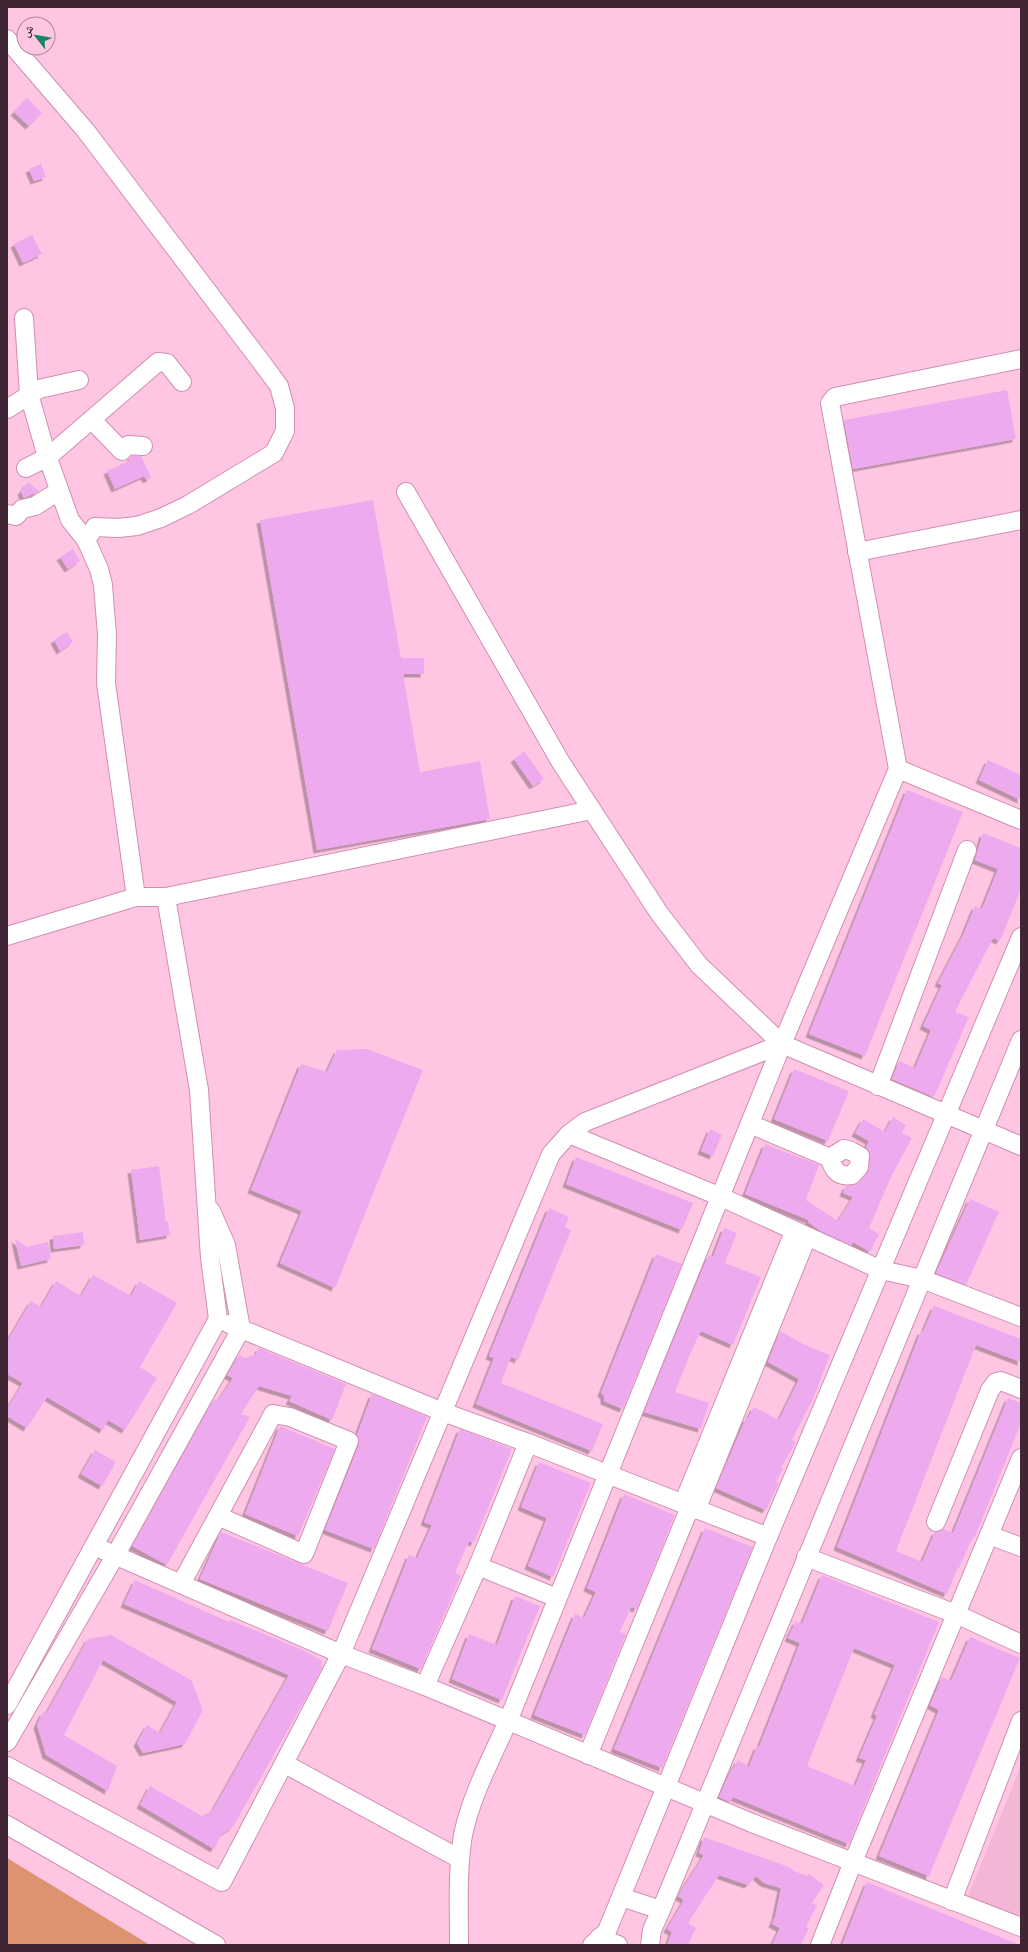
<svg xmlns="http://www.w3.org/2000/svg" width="1028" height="1952" font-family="'Noto Serif','Noto Naskh Arabic',serif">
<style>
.built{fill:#f4b6d6}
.green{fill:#dd936f}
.building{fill:#eeaaef;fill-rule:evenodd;filter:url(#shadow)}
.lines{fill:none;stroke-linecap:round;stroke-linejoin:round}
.minor-casing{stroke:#d18eb2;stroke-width:20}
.minor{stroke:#fff;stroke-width:18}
</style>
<defs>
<filter id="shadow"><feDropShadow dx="-3.5" dy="3.5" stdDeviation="0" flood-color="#0004"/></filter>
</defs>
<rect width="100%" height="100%" fill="#ffc6e4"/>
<polygon class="built" points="1021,1766 1021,1914 1019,1915 968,1896"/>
<polygon class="green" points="7,1858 150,1945 7,1945"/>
<g class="building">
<polygon points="27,98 42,113 29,126 14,112"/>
<polygon points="41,164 46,177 34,181 29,169"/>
<polygon points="32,235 42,254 23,263 14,244"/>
<polygon points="1007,390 1016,439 853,469 844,420"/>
<polygon points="132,456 141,456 151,477 147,480 144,476 115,489 107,471 131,460 129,459"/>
<polygon points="28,482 39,491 24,498 21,492"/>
<polygon points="373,500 401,658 424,658 424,674 403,674 420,772 480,761 490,819 317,850 260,520"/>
<polygon points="73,549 80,561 68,569 60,557"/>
<polygon points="67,632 73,642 60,651 54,640"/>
<polygon points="524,751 544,779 533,786 514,759"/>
<polygon points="988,760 1021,775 1021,800 979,780"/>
<polygon points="907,790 963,812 865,1056 809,1034"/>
<polygon points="983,833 1021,848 1021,889 1000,941 993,938 955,1012 969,1017 934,1097 892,1079 899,1061 915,1068 931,1030 923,1026 942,985 938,983 964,933 975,906 982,909 998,869 975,860"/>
<polygon points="367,1049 423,1070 335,1288 280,1263 302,1211 251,1190 301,1064 327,1072 337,1050"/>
<polygon points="794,1069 849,1091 828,1141 774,1119"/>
<polygon points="893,1117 906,1125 902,1133 912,1138 892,1175 869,1228 879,1234 870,1252 853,1242 851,1245 821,1231 808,1222 809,1220 745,1194 765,1144 819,1165 806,1200 838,1221 853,1197 843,1193 846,1186 853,1185 859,1182 869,1168 870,1157 869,1152 866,1147 869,1141 855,1133 863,1119 885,1132"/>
<polygon points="710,1129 722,1135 713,1156 701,1151"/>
<polygon points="576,1157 693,1203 682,1230 566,1184"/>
<polygon points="159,1166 166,1222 168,1221 170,1235 140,1240 131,1170"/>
<polygon points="970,1199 999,1212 966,1285 936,1273"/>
<polygon points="549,1208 569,1217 565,1227 571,1230 518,1360 511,1357 501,1383 603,1424 592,1451 476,1404 494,1358 489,1356"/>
<polygon points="724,1228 737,1233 725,1263 761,1277 733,1345 701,1331 692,1350 675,1392 709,1403 701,1429 644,1412 703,1268 709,1255 713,1257"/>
<polygon points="83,1232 84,1245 54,1249 53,1236"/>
<polygon points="15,1239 27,1247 48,1242 51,1259 21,1266"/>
<polygon points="656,1254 682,1264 623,1409 604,1401 604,1396 601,1393"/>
<polygon points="93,1275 131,1296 139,1281 177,1303 140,1367 157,1378 125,1430 108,1420 103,1430 47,1397 27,1428 7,1416 7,1409 23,1383 7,1374 7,1342 31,1301 41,1307 56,1281 81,1296"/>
<polygon points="934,1306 1021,1339 1021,1362 976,1345 896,1551 922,1562 935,1532 943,1529 953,1533 1008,1398 1021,1403 1021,1423 975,1537 973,1537 959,1568 958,1567 947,1594 837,1547 921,1331 923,1332"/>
<polygon points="780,1331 803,1344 830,1355 813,1399 792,1440 796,1442 781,1468 783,1469 776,1482 779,1483 766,1510 716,1488 746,1418 748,1418 754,1407 779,1420 799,1379 768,1362"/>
<polygon points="259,1348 346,1384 332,1420 289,1401 292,1396 259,1386 241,1414 250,1417 167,1565 132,1546 214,1399 218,1401 233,1378 227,1375 239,1355 245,1358 256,1354"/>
<polygon points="372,1394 427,1417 374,1549 325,1530 359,1445 357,1435"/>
<polygon points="280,1426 335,1449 298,1536 245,1514"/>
<polygon points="460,1429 512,1449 474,1543 469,1541 455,1573 461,1575 421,1669 372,1649 409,1555 417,1558 432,1525 424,1522"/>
<polygon points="95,1450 116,1462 102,1486 81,1474"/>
<polygon points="539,1462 591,1483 553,1577 528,1566 547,1518 521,1507"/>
<polygon points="624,1494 675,1515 637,1609 631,1607 620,1632 626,1634 585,1735 534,1715 575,1614 584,1618 596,1592 587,1588"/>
<polygon points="705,1528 753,1547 662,1768 614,1749"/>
<polygon points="221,1532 348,1583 328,1631 200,1579"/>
<path d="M 822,1575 L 939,1622 L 849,1844 L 733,1797 L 730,1802 L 719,1797 L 727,1779 L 738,1760 L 749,1767 L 757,1746 L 759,1747 L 800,1643 L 788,1638 L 796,1621 L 802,1624 ZM 854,1648 L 895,1665 L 874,1714 L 877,1716 L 859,1758 L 866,1760 L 855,1786 L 807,1766 Z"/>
<polygon points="135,1580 229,1622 230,1620 303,1650 321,1660 322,1668 307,1696 233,1827 222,1834 214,1849 140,1805 150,1786 202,1816 213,1810 289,1675 124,1604"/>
<polygon points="515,1596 540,1606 502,1700 452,1679 469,1634 497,1645"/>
<polygon points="111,1635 191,1680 203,1710 185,1744 143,1753 137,1743 147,1725 160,1733 177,1702 103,1660 64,1735 117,1766 108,1791 46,1755 37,1725 43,1712 46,1714 88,1639"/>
<polygon points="970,1637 1020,1658 929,1876 879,1856 939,1710 930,1705 942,1677 951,1681"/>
<polygon points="704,1837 789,1867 794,1871 808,1876 809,1874 824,1885 812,1903 817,1905 806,1927 809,1928 801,1945 772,1945 780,1928 772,1924 775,1917 781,1888 764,1883 756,1876 748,1885 719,1875 688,1923 696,1928 688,1945 667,1945 672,1932 667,1929 684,1900 678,1896 704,1855 699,1853"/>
<polygon points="867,1882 1020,1945 842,1945"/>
</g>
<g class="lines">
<defs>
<g id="minor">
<polyline points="7,39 86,131 262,363 279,386 285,408 285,431 274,453 188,505 161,518 137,526 118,528 95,527 86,540 99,569 103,585 107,635 106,683 136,897"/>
<polyline points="24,318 29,394 45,450 70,520 86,540"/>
<polyline points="7,409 39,389 79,380"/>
<polyline points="92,420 122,451 128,445 143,446"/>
<polyline points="26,468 48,457 158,362 167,363 182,382"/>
<polyline points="406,492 560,761 659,913 699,965 782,1044 1021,1146"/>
<polyline points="7,514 16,516 22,509 35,506 59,491"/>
<polyline points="857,552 1021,520"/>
<polyline points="898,769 1021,820"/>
<polyline points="7,936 136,897 166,897"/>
<polyline points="878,1086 967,850"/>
<polyline points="750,1124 830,1158"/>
<polyline points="569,1134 721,1197 881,1270 922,1279 1021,1317"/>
<path d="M 844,1149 L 851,1151 L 860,1156 L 859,1167 L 852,1175 C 839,1177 833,1171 830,1158 Z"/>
<polyline points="229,1324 443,1412 528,1443 768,1537"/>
<polyline points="683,1504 794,1232"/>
<polyline points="696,1510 807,1237"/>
<polyline points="936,1522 990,1390 996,1382 1001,1381 1021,1389"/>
<polyline points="989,1535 1021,1547"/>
<polyline points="94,1546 341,1654 425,1686 752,1823 1021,1927"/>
<polyline points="806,1557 956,1614 1021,1644"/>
<polyline points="478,1566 557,1598"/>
<polyline points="181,1584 273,1414 290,1417 349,1441 304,1554 218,1516"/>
<polyline points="425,1686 478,1566 528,1443"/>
<polyline points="7,1705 218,1319 210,1258 199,1090 166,897 592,810"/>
<polyline points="7,1742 115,1556 241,1329 226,1245 211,1211"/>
<polyline points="588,1755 690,1507"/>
<polyline points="285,1764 460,1859"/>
<polyline points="7,1766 222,1882 341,1654 551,1154 569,1134 585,1122 782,1044"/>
<polyline points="7,1825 216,1945"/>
<polyline points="621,1897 661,1910"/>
<polyline points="952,1901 1021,1721"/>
<polyline points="599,1938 618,1945"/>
<path d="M 459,1945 C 459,1908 457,1871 463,1835 C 471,1796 492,1757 508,1721 L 782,1044 L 898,769 L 830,403 L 835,397 L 1021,359"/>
<polyline points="592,1945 607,1931 768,1537 1021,937"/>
<polyline points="650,1945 652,1930 661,1910 1021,1040"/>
<polyline points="820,1945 853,1862 1021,1458"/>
</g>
</defs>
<use href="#minor" class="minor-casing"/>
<use href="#minor" class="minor"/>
</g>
<rect width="1028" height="1952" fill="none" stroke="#402534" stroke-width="16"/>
<g transform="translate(36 36) rotate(301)"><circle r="19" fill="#ffc6e4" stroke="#b3869e"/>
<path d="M0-3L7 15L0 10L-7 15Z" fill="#178563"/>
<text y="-6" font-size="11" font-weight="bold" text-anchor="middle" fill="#402534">ش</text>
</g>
</svg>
